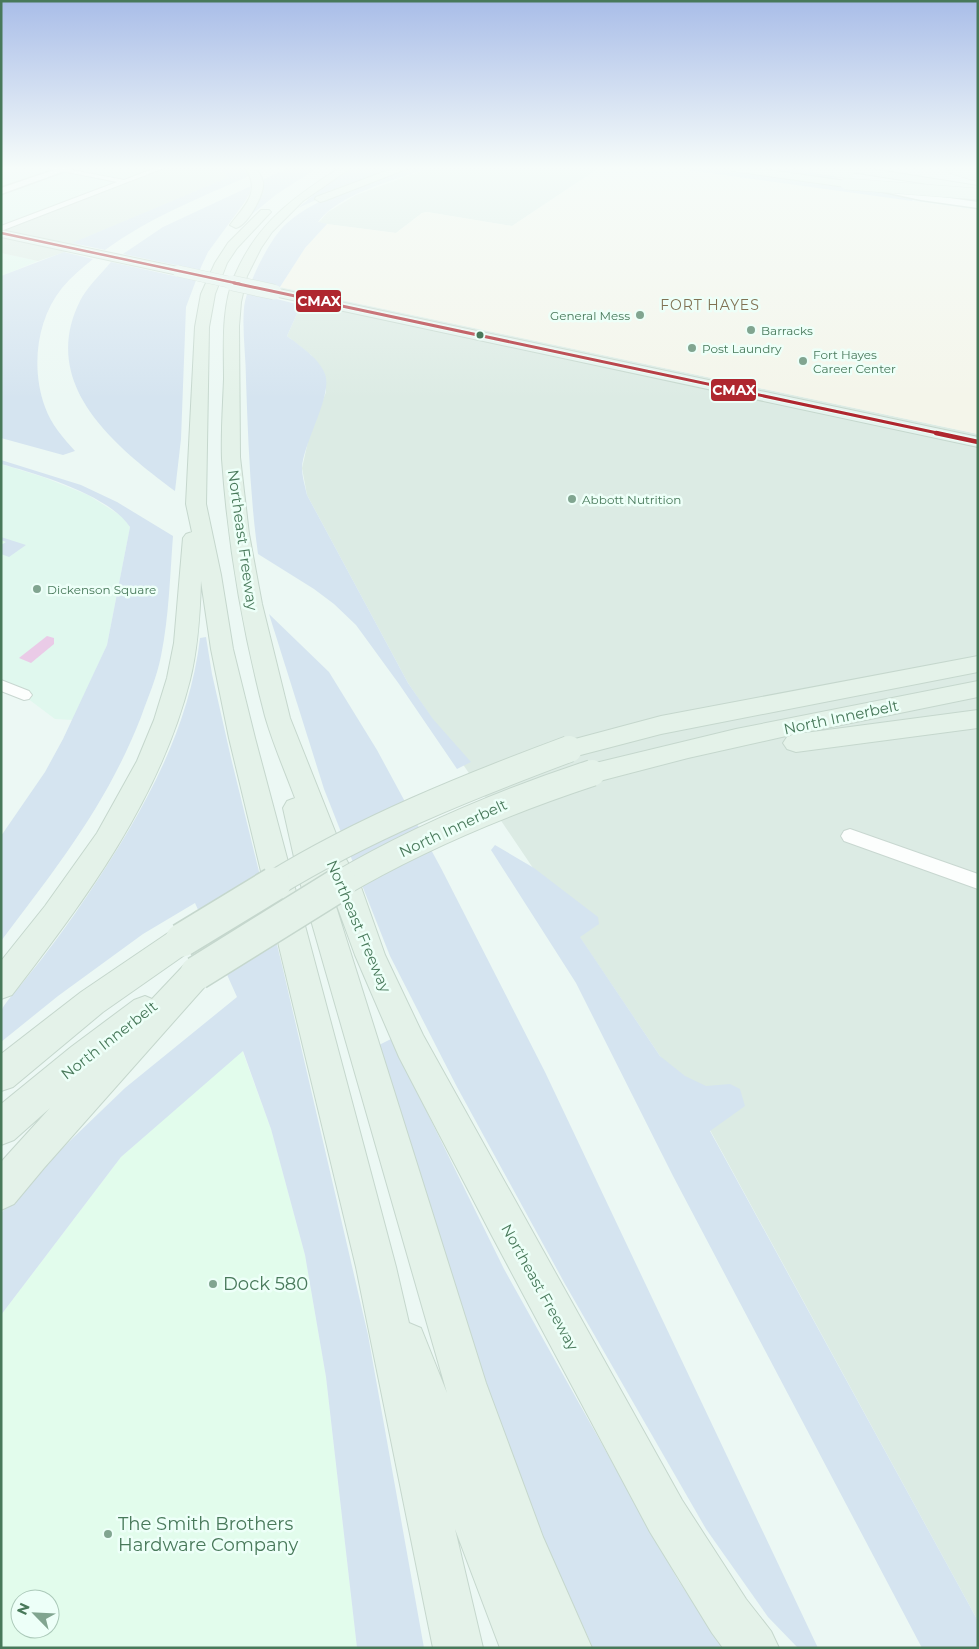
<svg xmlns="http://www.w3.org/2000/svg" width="979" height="1649" font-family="Montserrat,sans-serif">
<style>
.residential{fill:#e0f8ee}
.commercial{fill:#e2fcec;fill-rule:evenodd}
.industrial{fill:#dcebe4}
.education{fill:#f4f5ea}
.green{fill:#d5e4f0}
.water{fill:#eacbe7}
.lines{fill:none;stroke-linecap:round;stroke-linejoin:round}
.minor-casing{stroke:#c8d7d0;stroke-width:2}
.tertiary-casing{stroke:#c8d7d0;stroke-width:3}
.primary-casing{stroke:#c5d7cd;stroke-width:2}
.motorway-casing{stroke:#c5d7cd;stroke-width:2}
.minor{fill:#fcfefd;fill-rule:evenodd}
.tertiary{fill:#fcfefd;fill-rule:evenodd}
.primary{fill:#e5f3ee;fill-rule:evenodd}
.motorway{fill:#e4f2e9;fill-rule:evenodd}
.primary-bridge-far1-casing{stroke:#c5d7cd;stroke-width:12;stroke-linecap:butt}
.primary-bridge-casing{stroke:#c5d7cd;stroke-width:16;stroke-linecap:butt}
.motorway-bridge-far2-casing{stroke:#c5d7cd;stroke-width:12;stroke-linecap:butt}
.motorway-bridge-far1-casing{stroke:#c5d7cd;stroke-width:28;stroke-linecap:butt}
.motorway-bridge-casing{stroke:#c5d7cd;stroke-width:36;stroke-linecap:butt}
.primary-bridge-far1{stroke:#e5f3ee;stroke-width:11}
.primary-bridge{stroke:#e5f3ee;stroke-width:15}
.motorway-bridge-far2{stroke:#e4f2e9;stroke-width:11}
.motorway-bridge-far1{stroke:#e4f2e9;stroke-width:26}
.motorway-bridge{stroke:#e4f2e9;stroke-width:33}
.bus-1-far2-casing{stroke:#edfff8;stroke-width:4.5}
.bus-1-far1-casing{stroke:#edfff8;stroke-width:5}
.bus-1-casing{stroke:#edfff8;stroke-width:7}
.bus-1-far2{stroke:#af272f;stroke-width:2.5}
.bus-1-far1{stroke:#af272f;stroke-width:3}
.bus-1{stroke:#af272f;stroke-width:4.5}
.poi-dot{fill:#81a590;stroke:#edfff8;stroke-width:2}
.bus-dot{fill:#48795a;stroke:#edfff8;stroke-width:2}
.labels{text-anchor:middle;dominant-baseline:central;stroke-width:5;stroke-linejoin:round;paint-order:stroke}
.far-poi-label{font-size:12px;fill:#48795a;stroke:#edfff8;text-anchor:start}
.far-neighbourhood-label{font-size:14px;letter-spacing:1px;fill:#817253;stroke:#edfff8}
.street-label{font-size:15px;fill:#48795a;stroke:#edfff8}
.near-poi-label{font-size:18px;fill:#48795a;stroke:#edfff8;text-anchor:start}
.line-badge{stroke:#edfff8;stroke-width:2}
.badge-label{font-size:14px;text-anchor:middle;font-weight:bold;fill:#fff}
</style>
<rect width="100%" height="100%" fill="#ecf8f4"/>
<g class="residential">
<polygon points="1,168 162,168 1,229"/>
<polygon points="1,253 38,261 1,276"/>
<polygon points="1,464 43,477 88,495 123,517 130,527 107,645 73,720 55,719 23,695 1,686"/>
</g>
<path class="commercial" d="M 242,1050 L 271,1129 L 305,1255 L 326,1377 L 357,1648 L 1,1648 L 1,1315 L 121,1157 ZM 20,1599 L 50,1599 L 50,1629 L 20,1629 Z"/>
<g class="industrial">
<polygon points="162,168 215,168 225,173 228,178 73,243 83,246 38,261 1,253 1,229"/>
<polygon points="429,168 599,168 512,226 427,212 422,213 396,233 318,223 328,212 356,195"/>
<polygon points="280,287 978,434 978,1621 710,1130 408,683 307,495 302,468 309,437 326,392 325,375 311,355 287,336 301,305"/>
</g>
<polygon class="education" points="599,168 673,168 978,210 978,434 280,287 305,248 327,224 396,233 422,213 427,212 512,226"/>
<g class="green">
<path d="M 215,168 L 243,168 L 249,176 C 199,198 149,218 105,250 L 72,243 L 227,178 L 225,173 Z"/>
<polygon points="289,168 317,168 277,194 251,215 248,215 263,193 264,179"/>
<polygon points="354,168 400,168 336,191 298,208 322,188"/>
<path d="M 410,168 L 429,168 C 395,180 340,193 318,222 L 327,224 L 305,248 L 280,287 L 276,286 L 264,296 L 301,305 L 287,336 C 300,346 319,358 325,374 C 333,395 303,443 302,468 C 302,476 305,486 307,495 L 408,683 L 433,719 L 471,762 L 457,769 L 399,684 L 356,625 L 334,604 L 314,589 L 258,554 C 250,496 248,438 246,380 C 246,357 242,331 244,308 C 246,286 270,238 286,224 C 320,194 368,183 410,168 Z"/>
<polygon points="673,168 723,168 802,180 854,185 913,199 912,201"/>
<polygon points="742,168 820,170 846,182"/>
<path d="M 251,186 L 250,193 L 244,203 L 208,252 L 201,267 L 186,307 L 181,439 L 175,491 C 116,447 38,385 80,301 C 87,287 101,274 111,262 L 188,279 L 194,269 L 123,254 L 163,227 Z"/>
<path d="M 64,252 L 93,259 C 82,268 71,277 62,288 C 36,320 31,369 45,407 C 51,424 63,438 75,451 L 63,455 L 1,438 L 1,276 Z"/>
<path d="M 1,460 L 81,485 L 117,502 L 173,536 C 170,575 169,617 161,656 C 157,677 148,697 141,717 C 107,804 57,867 1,941 L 1,836 L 45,772 L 63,739 L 107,645 L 130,527 C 109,495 38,474 1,464 Z"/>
<polygon points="1,537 26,545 9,557 1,554 1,545 6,542 1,540"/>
<polygon points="269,614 329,672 377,750 442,870 545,1072 818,1648 798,1648 768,1617 706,1529 565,1284 457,1087 390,956 324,789"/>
<path d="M 206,637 L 212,674 L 231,758 L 282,965 L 368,1335 L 424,1648 L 357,1648 L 326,1377 L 305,1255 L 271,1129 L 243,1051 L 121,1157 L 1,1315 L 1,1213 L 51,1159 L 125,1088 L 237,997 L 195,903 L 143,934 L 58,996 L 1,1042 C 1,1033 0,1020 1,1012 C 3,1004 19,988 24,981 C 47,953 69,923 89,893 C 141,815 189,732 200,638 Z"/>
<polygon points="495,845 534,868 598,917 599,924 580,937 660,1056 685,1076 706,1086 730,1084 740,1089 745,1106 710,1131 978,1621 978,1648 922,1648 673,1176 576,983 491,850"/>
<polygon points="391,1039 504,1269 678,1580 724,1648 593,1648 547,1546 477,1364 379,1045"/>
</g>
<polygon class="water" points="47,636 54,638 54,644 31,663 19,658"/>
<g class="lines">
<defs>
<g id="minor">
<polygon points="47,168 61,168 124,180 155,168 164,168 1,231 1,226 117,182"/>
<polygon points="1,680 29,691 32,695 29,699 24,700 1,691"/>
<polygon points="850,829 978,874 978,889 844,841 841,836 844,831"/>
</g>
<g id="tertiary">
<polygon points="60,168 73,168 1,194 1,188"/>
<polygon points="878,185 921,194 978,202 978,208 921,200 875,190 875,186"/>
</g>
<g id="primary">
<polygon points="1,230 178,267 184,271 178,275 1,237"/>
<polygon points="274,288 978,437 978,447 269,295 267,292"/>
</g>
<g id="motorway">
<path d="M 245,168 L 255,168 C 259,172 262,177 263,182 C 265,194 247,226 236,228 L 230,225 C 244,206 262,192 245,168 Z"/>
<path d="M 339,168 L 351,168 L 303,201 L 272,232 L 261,248 L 247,276 L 241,302 L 239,326 L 240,457 L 249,534 L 262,604 L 290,718 L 346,859 L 361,887 L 385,955 L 423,1035 L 682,1500 L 746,1599 L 771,1631 L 779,1648 L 723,1648 L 712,1633 L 650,1532 L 491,1234 L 399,1057 L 355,955 L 328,881 L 486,1383 L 543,1537 L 592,1648 L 500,1648 L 455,1529 L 483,1648 L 433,1648 L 356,1267 L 229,738 L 211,649 L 201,581 C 200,614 198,648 190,680 C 160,799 86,899 12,995 L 1,999 L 1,961 L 45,906 L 97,833 L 137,761 L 154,720 L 167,678 L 174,643 L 183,538 L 186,534 L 192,532 L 186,504 L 195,327 L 201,294 L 215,263 L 228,243 L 261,210 L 269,210 L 271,212 L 269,214 L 237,248 L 227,263 L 215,294 L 209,327 L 206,504 L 221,575 L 233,649 L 255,738 L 396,1267 L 409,1323 L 421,1328 L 447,1393 L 298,875 L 283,808 L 287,801 L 295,798 C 285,771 273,744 265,716 C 243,632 228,546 222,459 C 221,433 223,406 224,379 C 224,345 221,307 235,275 C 258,222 293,198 339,168 Z"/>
<polygon points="394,168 409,168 324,201 320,202 315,199 316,197"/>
<polygon points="727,168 755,168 846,181 851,184 846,187 732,171"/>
<polygon points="840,168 866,168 978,186 978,192 845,171"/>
<polygon points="978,656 978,672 661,734 569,758 560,755 556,749 560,743 661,716"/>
<polygon points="978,681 978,697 797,734 978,710 978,728 796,752 787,749 783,743 787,737 795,734 688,758 592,783 583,780 579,773 583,766 736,729"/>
<polygon points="182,927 193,931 197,940 193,949 103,1012 13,1087 1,1091 1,1054 81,992 171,931"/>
<polygon points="197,959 208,963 213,973 208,983 44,1168 14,1204 1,1210 1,1162 50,1108 14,1140 1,1145 1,1104 71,1047 134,1000 145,996 152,999 186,963"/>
</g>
</defs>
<use href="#minor" class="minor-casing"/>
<use href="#tertiary" class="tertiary-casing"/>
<use href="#primary" class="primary-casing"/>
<use href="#motorway" class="motorway-casing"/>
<use href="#minor" class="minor"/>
<use href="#tertiary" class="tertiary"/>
<use href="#primary" class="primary"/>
<use href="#motorway" class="motorway"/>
<defs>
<polyline id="primary-bridge-far1" points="178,271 238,284"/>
<polyline id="primary-bridge" points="232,283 274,292"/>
<g id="motorway-bridge-far2">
<polyline points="816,168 848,173"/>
<polyline points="951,168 978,176"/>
<polyline points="846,184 978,194"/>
</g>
<g id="motorway-bridge-far1">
<path d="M 272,885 C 365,828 467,787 569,749"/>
<path d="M 338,885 C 418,838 504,802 592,773"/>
</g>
<g id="motorway-bridge">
<polyline points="182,940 274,884"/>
<polyline points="197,973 340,884"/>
</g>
</defs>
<use href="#primary-bridge-far1" class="primary-bridge-far1-casing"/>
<use href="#primary-bridge" class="primary-bridge-casing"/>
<use href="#motorway-bridge-far2" class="motorway-bridge-far2-casing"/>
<use href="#motorway-bridge-far1" class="motorway-bridge-far1-casing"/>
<use href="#motorway-bridge" class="motorway-bridge-casing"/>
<use href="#primary-bridge-far1" class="primary-bridge-far1"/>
<use href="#primary-bridge" class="primary-bridge"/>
<use href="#motorway-bridge-far2" class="motorway-bridge-far2"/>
<use href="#motorway-bridge-far1" class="motorway-bridge-far1"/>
<use href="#motorway-bridge" class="motorway-bridge"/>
<defs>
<polyline id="bus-1-far2" points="1,233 240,284"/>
<polyline id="bus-1-far1" points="234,283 942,434"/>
<polyline id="bus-1" points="936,433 978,442"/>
</defs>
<use href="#bus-1-far2" class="bus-1-far2-casing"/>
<use href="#bus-1-far1" class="bus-1-far1-casing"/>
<use href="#bus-1" class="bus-1-casing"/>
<use href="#bus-1-far2" class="bus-1-far2"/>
<use href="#bus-1-far1" class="bus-1-far1"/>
<use href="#bus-1" class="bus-1"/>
</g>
<linearGradient id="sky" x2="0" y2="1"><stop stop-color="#a9bde8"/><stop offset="0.42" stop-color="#f6fcfa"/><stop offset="1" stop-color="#f6fcfa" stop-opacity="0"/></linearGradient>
<rect width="979" height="399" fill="url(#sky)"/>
<g class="poi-dot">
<circle cx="640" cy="315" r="5"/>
<circle cx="751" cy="330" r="5"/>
<circle cx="692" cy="348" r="5"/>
<circle cx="803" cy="361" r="5"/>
<circle cx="572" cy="499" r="5"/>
<circle cx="37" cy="589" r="5"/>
<circle cx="213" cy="1284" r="5"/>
<circle cx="108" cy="1534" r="5"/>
</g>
<circle class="bus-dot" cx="480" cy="335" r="4.5"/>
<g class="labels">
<g class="far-poi-label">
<text x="630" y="315" text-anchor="end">General Mess</text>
<text x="761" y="330">Barracks</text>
<text x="702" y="348">Post Laundry</text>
<text x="813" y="354">Fort Hayes<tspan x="813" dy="14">Career Center</tspan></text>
<text x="582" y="499">Abbott Nutrition</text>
<text x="47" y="589">Dickenson Square</text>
</g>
<g class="far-neighbourhood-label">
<text x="710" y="305">FORT HAYES</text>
</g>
<g class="street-label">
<text transform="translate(243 540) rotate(82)">Northeast Freeway</text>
<text transform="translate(841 717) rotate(-12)">North Innerbelt</text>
<text transform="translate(453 828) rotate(-25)">North Innerbelt</text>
<text transform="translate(359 926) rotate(67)">Northeast Freeway</text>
<text transform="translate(109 1040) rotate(-38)">North Innerbelt</text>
<text transform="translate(540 1287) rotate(61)">Northeast Freeway</text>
</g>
<g class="near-poi-label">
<text x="223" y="1284">Dock 580</text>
<text x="118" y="1524">The Smith Brothers<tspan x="118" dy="21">Hardware Company</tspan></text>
</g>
</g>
<g class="line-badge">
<rect x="295" y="289" width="47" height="24" rx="5" fill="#af272f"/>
<rect x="710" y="378" width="47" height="24" rx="5" fill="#af272f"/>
</g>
<g class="badge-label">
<text x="319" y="306">CMAX</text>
<text x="734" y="395">CMAX</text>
</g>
<rect width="979" height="1649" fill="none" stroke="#48795a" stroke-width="5"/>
<g transform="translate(35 1614) rotate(294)"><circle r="24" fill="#edfff8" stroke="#abc9b9"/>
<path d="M0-4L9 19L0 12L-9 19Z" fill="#81a590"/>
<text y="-8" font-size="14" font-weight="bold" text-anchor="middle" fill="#48795a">N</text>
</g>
</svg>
